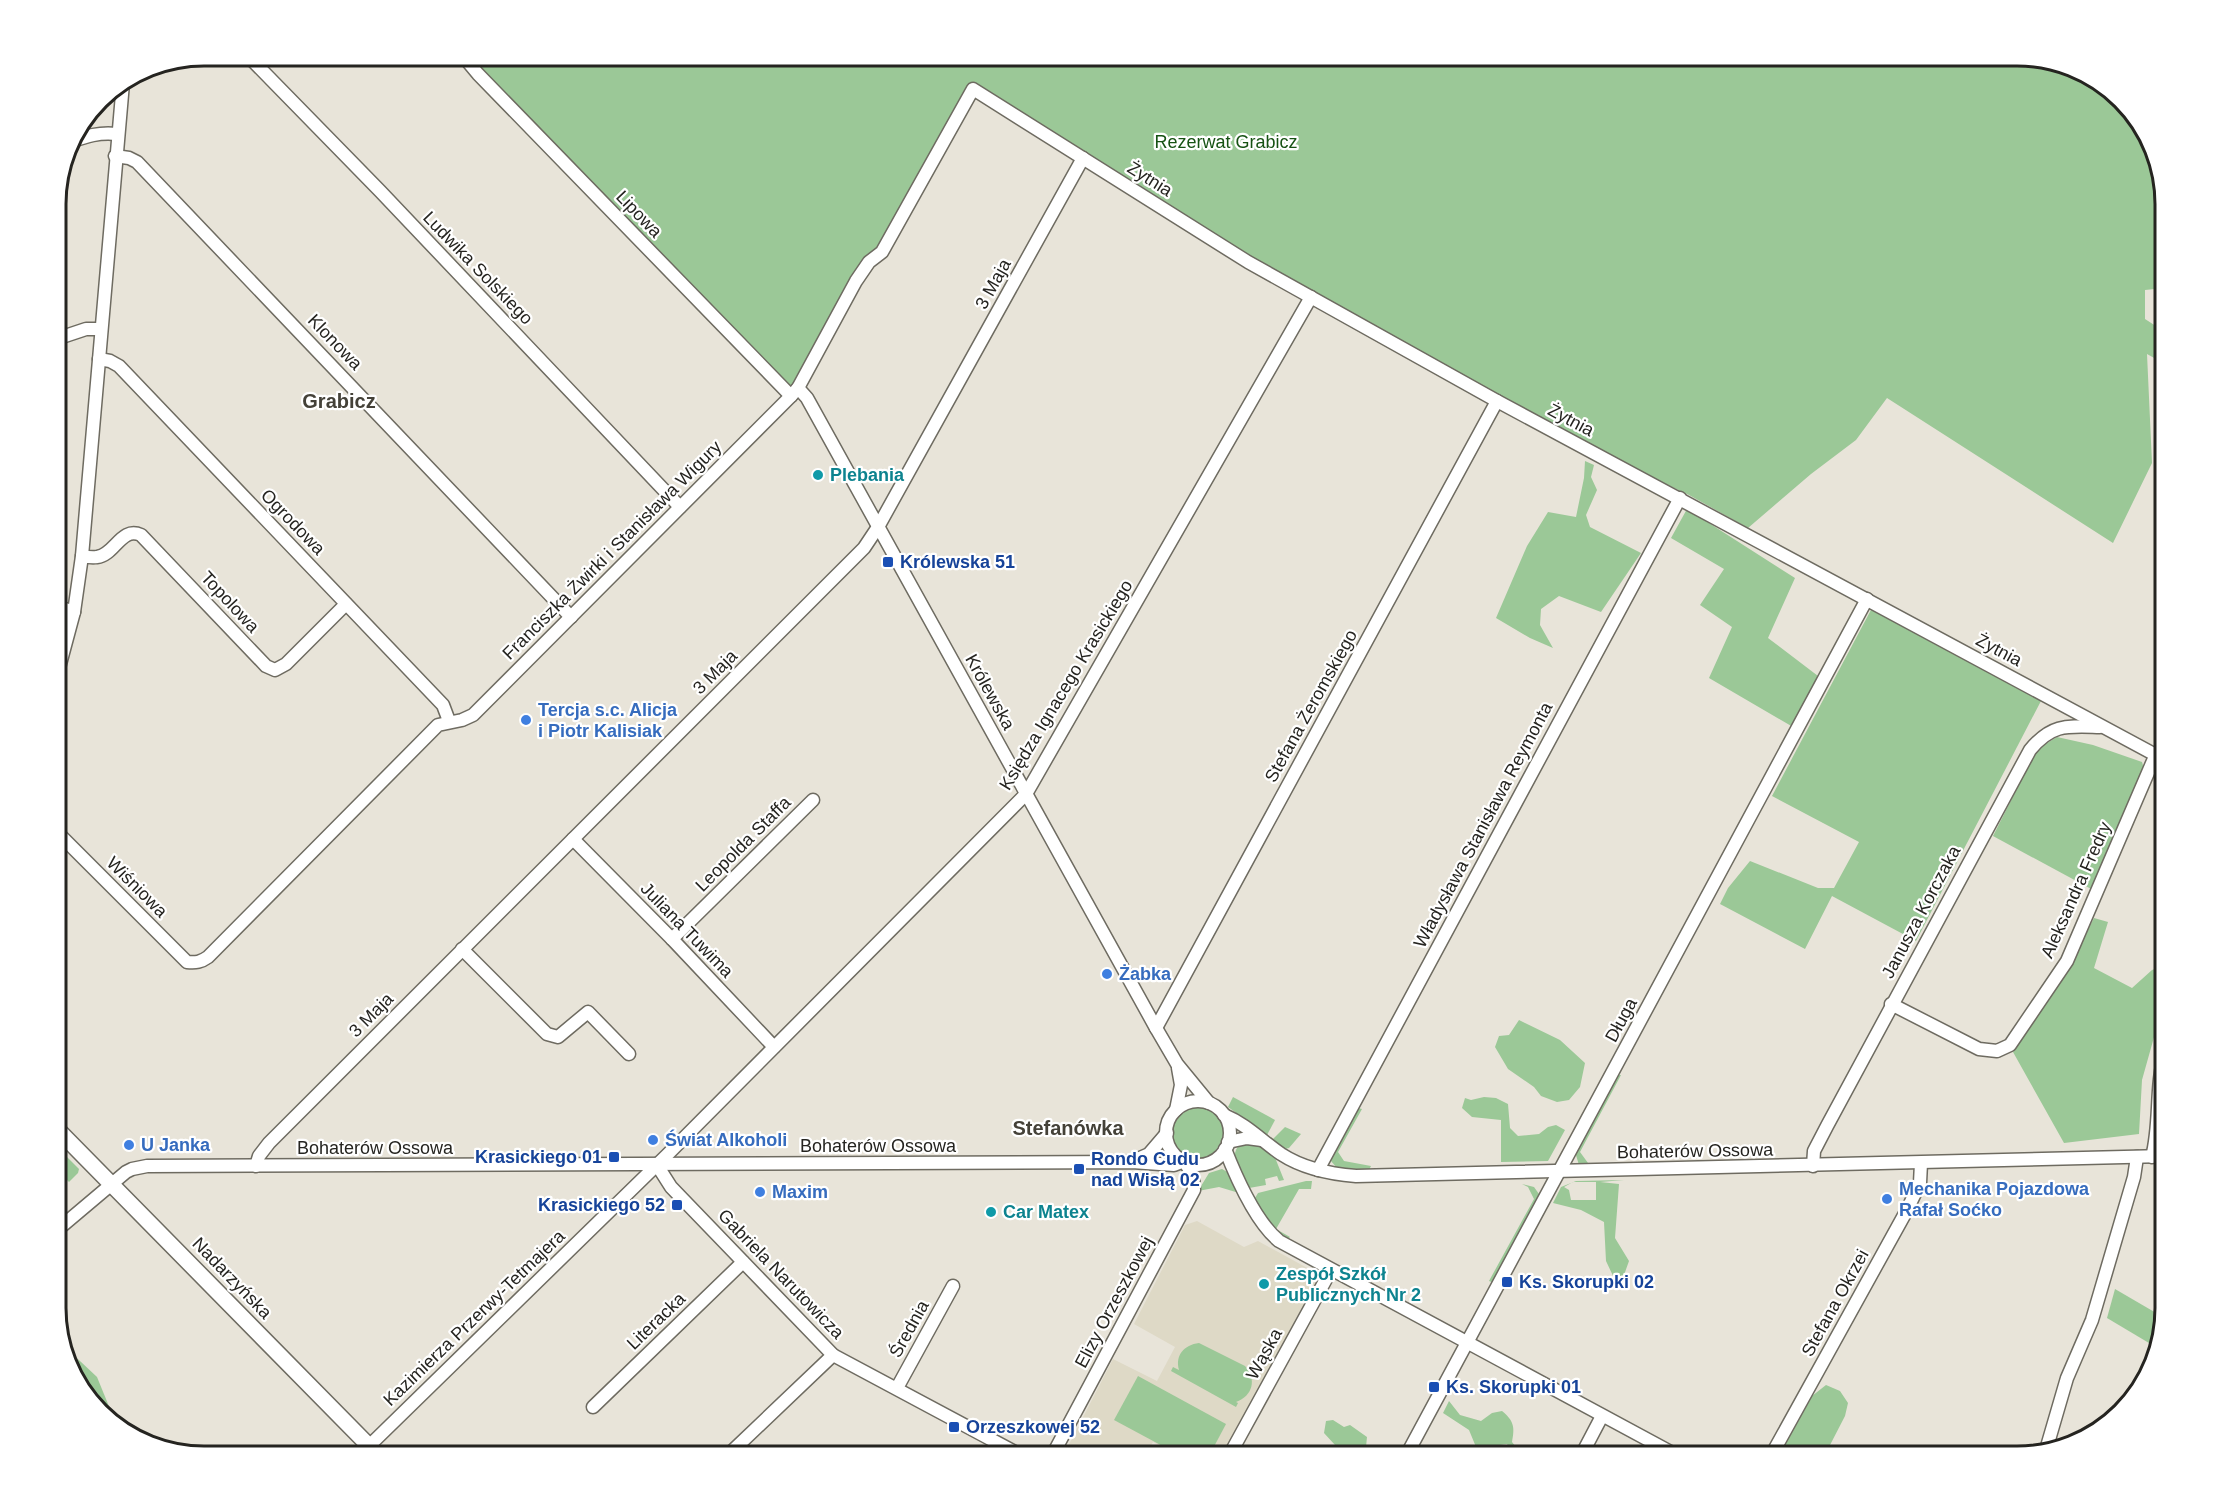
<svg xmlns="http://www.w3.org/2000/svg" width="2221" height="1512" font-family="Helvetica,sans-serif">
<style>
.built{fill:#ded9c6}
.green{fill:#9bc897;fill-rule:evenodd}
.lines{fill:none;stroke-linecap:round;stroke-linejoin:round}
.minor-casing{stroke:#6e6b61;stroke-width:15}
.major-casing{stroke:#6e6b61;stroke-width:18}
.minor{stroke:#fff;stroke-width:12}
.major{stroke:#fff;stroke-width:15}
.culture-dot{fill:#0f9aa8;stroke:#fff;stroke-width:2}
.transit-dot{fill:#1a4fb4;stroke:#fff;stroke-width:2}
.shop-dot{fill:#3f7fe0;stroke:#fff;stroke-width:2}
.labels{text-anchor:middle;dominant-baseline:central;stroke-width:4.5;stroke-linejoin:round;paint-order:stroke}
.park-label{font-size:18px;fill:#165213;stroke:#fff}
.street-label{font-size:18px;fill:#252420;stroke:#fff}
.culture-label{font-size:18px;font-weight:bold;fill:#0d838f;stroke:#fff;text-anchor:start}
.transit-label{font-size:18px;font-weight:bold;fill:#164399;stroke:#fff;text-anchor:start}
.shop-label{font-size:18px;font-weight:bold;fill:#366cbe;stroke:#fff;text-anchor:start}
.neighbourhood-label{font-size:20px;font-weight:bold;fill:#444138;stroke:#fff}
.rim{fill:none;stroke:#252420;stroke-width:3}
</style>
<rect width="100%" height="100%" fill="#e8e4d9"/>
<polygon class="built" points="1197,1221 1244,1247 1258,1241 1320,1275 1222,1456 1180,1456 1153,1442 1145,1456 1063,1456 1113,1359 1157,1381 1175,1347 1134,1324 1185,1225"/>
<g class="green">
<polygon points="467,56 2017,56 2100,81 2146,130 2165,204 2165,288 2145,290 2145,319 2165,332 2165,364 2147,354 2152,463 2113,543 1887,398 1856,440 1811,474 1748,528 1689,495 1487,400 1253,260 973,84 881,246 791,389"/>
<polygon points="1585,461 1594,465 1591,477 1597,490 1586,515 1590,527 1641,553 1601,612 1559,596 1541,609 1540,625 1553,648 1530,638 1496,618 1527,546 1548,512 1576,517 1584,478"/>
<polygon points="1687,509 1795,578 1768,638 1818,676 1793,727 1709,678 1732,627 1700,605 1724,569 1671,538"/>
<polygon points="1872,608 2042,699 1916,941 1832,896 1805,949 1720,904 1728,888 1750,861 1818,888 1834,888 1859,842 1772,796"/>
<polygon points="2057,737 2093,745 2142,762 2145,772 2093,890 1993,836 2037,749"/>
<polygon points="2094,918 2108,922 2094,968 2132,988 2152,970 2165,965 2165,998 2142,1080 2139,1134 2064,1143 2013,1052 2073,959"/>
<polygon points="1519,1020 1560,1040 1585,1063 1580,1087 1569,1100 1557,1102 1541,1096 1534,1087 1508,1069 1495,1047 1499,1036 1509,1035"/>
<polygon points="1616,1075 1621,1075 1580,1152 1588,1163 1595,1163 1595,1165 1579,1165 1575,1152"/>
<polygon points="1233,1097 1275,1120 1267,1135 1228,1107"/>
<polygon points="1484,1097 1496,1098 1508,1104 1510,1128 1518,1136 1539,1134 1548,1127 1556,1125 1565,1130 1548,1161 1501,1162 1501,1120 1472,1117 1462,1108 1465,1098 1471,1100"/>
<path d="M 1194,1106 C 1248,1103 1219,1178 1183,1157 C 1159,1144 1175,1113 1194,1106 Z"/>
<polygon points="1358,1108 1362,1109 1338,1152 1344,1161 1371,1166 1368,1172 1337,1168 1331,1161 1332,1155"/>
<polygon points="1285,1127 1301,1134 1289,1148 1285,1149 1272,1140"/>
<path d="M 1241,1143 L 1259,1145 L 1274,1155 L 1284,1180 L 1279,1181 L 1277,1176 L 1265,1179 L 1266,1185 L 1249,1188 C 1242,1174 1226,1157 1241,1143 Z"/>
<polygon points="56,1146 79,1169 78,1173 69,1182 56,1169"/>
<polygon points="1222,1169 1231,1174 1239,1193 1219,1187 1198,1191 1209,1173"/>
<path d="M 1624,1180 L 1600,1182 L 1619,1184 L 1615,1238 L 1629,1261 L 1624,1275 L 1614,1278 L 1606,1261 L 1604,1222 L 1581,1210 L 1553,1203 L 1561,1187 L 1576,1181 ZM 1596,1182 L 1596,1200 L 1571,1200 L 1569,1190 L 1564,1187 L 1573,1182 Z"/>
<polygon points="1306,1181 1312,1181 1311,1189 1299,1189 1276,1229 1290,1237 1287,1240 1271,1228 1255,1198 1258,1193"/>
<polygon points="1522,1184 1534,1187 1539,1194 1542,1194 1494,1283 1489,1281 1534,1199 1528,1187"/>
<polygon points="2115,1289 2163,1317 2154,1346 2107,1318"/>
<path d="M 1199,1343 L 1245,1366 C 1257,1379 1253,1396 1236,1402 L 1238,1403 L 1236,1407 L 1171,1371 L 1173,1367 L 1179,1370 C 1175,1355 1184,1345 1199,1343 Z"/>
<polygon points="64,1346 97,1377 117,1426 75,1382"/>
<polygon points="1138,1376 1226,1424 1209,1456 1181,1456 1114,1420"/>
<polygon points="1826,1385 1840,1391 1848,1403 1845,1416 1829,1447 1844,1456 1832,1456 1828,1454 1826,1456 1779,1456 1812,1396"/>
<path d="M 1449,1401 L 1460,1415 L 1481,1421 L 1492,1413 L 1502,1411 C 1514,1421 1515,1427 1512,1442 L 1523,1456 L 1512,1456 L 1512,1453 L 1507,1444 L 1500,1445 L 1495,1456 L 1470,1456 L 1476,1447 L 1469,1430 L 1443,1413 Z"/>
<polygon points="1333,1420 1344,1427 1350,1425 1367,1437 1366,1447 1377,1456 1314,1456 1311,1451 1317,1445 1332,1452 1335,1445 1324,1433 1326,1421"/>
</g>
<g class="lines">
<defs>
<g id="minor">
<polyline points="248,56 380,191 680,507"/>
<polyline points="463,56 478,74 791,396"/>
<path d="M 70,142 C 87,136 99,132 117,134"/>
<polyline points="115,156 129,158 137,162 571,617"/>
<polyline points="56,339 86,329 101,329"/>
<polyline points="99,359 110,361 119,366 443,705 449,721"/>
<polyline points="798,388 807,398 1156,1028 1177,1064 1209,1103"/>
<path d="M 82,556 C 87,557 92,558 97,557 C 115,555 121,526 141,535 L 266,666 L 275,670 L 286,664 L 346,604"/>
<polyline points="56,606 74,612"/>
<polyline points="56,679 74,612 82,556 123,83"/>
<path d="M 56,831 L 187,962 C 196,963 201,962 208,957 L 438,725 L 462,720 L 473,715 L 791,396 L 798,388 L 856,281 L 869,262 L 882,252 L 973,89 L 1248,262 L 1497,401 L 2165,760"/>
<polyline points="573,839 672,939 774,1047"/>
<polyline points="672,939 813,800"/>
<polyline points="462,949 547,1034 558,1037 588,1012 629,1054"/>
<polyline points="1891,1004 1979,1049 1997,1051 2010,1045 2067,961 2156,754"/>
<polyline points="1156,1028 1497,401"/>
<circle cx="1198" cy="1133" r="32"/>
<polyline points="1176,1110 1181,1085 1178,1068"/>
<path d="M 1224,1115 C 1246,1124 1262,1141 1281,1154 C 1304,1169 1330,1174 1356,1176 L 2165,1156"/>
<polyline points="1228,1142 1247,1138 1262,1140"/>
<path d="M 1225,1149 C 1236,1177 1256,1222 1279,1241 L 1678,1456"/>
<path d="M 2152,1157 C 2161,1123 2155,1087 2165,1053"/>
<polyline points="1133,1161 1149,1154 1167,1133"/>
<polyline points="657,1165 671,1187 833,1355 1022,1456"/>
<polyline points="256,1166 259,1156 269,1143 864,548 878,527 1083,158"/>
<path d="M 1813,1166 L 1814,1151 L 1827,1126 L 2030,750 C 2052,723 2068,726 2100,727"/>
<polyline points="1318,1170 1680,498"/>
<polyline points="56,1231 126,1172 132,1169 147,1166 1132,1162 1174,1165 1182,1162"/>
<polyline points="897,1388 953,1286"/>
<polyline points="593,1407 743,1262"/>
<polyline points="369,1446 667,1155 1026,794 1311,297"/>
<polyline points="2046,1450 2067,1378 2092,1320 2134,1177 2137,1157"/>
<polyline points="727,1456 833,1355"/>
<polyline points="1052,1456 1194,1190 1193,1176 1186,1164"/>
<polyline points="1229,1456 1331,1270"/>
<polyline points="1406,1456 1867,599"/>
<polyline points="1581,1456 1602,1416"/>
<polyline points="1771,1456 1907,1210 1920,1183 1921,1163"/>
</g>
<polyline id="major" points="56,1128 379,1456"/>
</defs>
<use href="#minor" class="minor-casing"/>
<use href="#major" class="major-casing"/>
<use href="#minor" class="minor"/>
<use href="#major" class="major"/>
</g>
<g class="culture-dot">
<circle cx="818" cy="475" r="6"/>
<circle cx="991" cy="1212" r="6"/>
<circle cx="1264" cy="1284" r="6"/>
</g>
<g class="transit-dot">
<rect x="882" y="556" width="12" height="12" rx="3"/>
<rect x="608" y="1151" width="12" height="12" rx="3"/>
<rect x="1073" y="1163" width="12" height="12" rx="3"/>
<rect x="671" y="1199" width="12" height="12" rx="3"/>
<rect x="1501" y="1276" width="12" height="12" rx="3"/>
<rect x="1428" y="1381" width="12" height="12" rx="3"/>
<rect x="948" y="1421" width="12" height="12" rx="3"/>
</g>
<g class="shop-dot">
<circle cx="526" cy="720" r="6"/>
<circle cx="1107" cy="974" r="6"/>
<circle cx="653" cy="1140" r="6"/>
<circle cx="129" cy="1145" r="6"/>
<circle cx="760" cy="1192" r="6"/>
<circle cx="1887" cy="1199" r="6"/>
</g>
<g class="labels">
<g class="park-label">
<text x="1226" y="142">Rezerwat Grabicz</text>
</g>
<g class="street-label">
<text transform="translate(1150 179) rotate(32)">Żytnia</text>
<text transform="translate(639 214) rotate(46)">Lipowa</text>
<text transform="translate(478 268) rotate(46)">Ludwika Solskiego</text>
<text transform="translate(993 284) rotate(-61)">3 Maja</text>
<text transform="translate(335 342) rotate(46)">Klonowa</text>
<text transform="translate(1571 420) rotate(28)">Żytnia</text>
<text transform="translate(293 522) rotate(46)">Ogrodowa</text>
<text transform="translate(612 550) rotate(-45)">Franciszka Żwirki i Stanisława Wigury</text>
<text transform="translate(230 602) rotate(47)">Topolowa</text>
<text transform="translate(1999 650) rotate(28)">Żytnia</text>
<text transform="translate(715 672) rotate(-45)">3 Maja</text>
<text transform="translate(1066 685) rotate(-59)">Księdza Ignacego Krasickiego</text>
<text transform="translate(990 692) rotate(61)">Królewska</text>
<text transform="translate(1311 706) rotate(-61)">Stefana Żeromskiego</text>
<text transform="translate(1483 825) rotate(-62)">Władysława Stanisława Reymonta</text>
<text transform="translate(743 844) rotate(-45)">Leopolda Staffa</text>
<text transform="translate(137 887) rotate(45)">Wiśniowa</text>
<text transform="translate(2076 890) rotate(-66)">Aleksandra Fredry</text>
<text transform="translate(1921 912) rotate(-62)">Janusza Korczaka</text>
<text transform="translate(687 930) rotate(46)">Juliana Tuwima</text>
<text transform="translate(371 1015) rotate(-45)">3 Maja</text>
<text transform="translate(1621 1020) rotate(-62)">Długa</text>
<text x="878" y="1146">Bohaterów Ossowa</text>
<text x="375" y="1148">Bohaterów Ossowa</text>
<text transform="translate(1695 1151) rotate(-1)">Bohaterów Ossowa</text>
<text transform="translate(781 1274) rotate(46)">Gabriela Narutowicza</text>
<text transform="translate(232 1278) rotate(46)">Nadarzyńska</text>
<text transform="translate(1114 1302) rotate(-62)">Elizy Orzeszkowej</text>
<text transform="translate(1835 1303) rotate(-61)">Stefana Okrzei</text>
<text transform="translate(474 1318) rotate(-44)">Kazimierza Przerwy-Tetmajera</text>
<text transform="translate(656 1321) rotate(-44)">Literacka</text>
<text transform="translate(909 1329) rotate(-61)">Średnia</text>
<text transform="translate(1264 1354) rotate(-61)">Wąska</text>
</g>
<g class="culture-label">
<text x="830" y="475">Plebania</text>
<text x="1003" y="1212">Car Matex</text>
<text x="1276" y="1274">Zespół Szkół<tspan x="1276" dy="21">Publicznych Nr 2</tspan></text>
</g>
<g class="transit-label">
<text x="900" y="562">Królewska 51</text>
<text x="602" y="1157" text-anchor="end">Krasickiego 01</text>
<text x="1091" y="1159">Rondo Cudu<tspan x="1091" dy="21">nad Wisłą 02</tspan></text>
<text x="665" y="1205" text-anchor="end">Krasickiego 52</text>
<text x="1519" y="1282">Ks. Skorupki 02</text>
<text x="1446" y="1387">Ks. Skorupki 01</text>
<text x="966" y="1427">Orzeszkowej 52</text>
</g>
<g class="shop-label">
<text x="538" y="710">Tercja s.c. Alicja<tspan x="538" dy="21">i Piotr Kalisiak</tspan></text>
<text x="1119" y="974">Żabka</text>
<text x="665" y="1140">Świat Alkoholi</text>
<text x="141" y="1145">U Janka</text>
<text x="1899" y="1189">Mechanika Pojazdowa<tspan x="1899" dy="21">Rafał Soćko</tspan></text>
<text x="772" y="1192">Maxim</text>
</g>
<g class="neighbourhood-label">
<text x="339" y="401">Grabicz</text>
<text x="1068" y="1128">Stefanówka</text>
</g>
</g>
<path d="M0 0H2221V1512H0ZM204 66H2017A138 138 0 0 1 2155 204V1308A138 138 0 0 1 2017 1446H204A138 138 0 0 1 66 1308V204A138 138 0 0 1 204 66Z" fill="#fff" fill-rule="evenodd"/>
<path class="rim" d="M204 66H2017A138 138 0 0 1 2155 204V1308A138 138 0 0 1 2017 1446H204A138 138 0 0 1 66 1308V204A138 138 0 0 1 204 66Z"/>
</svg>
